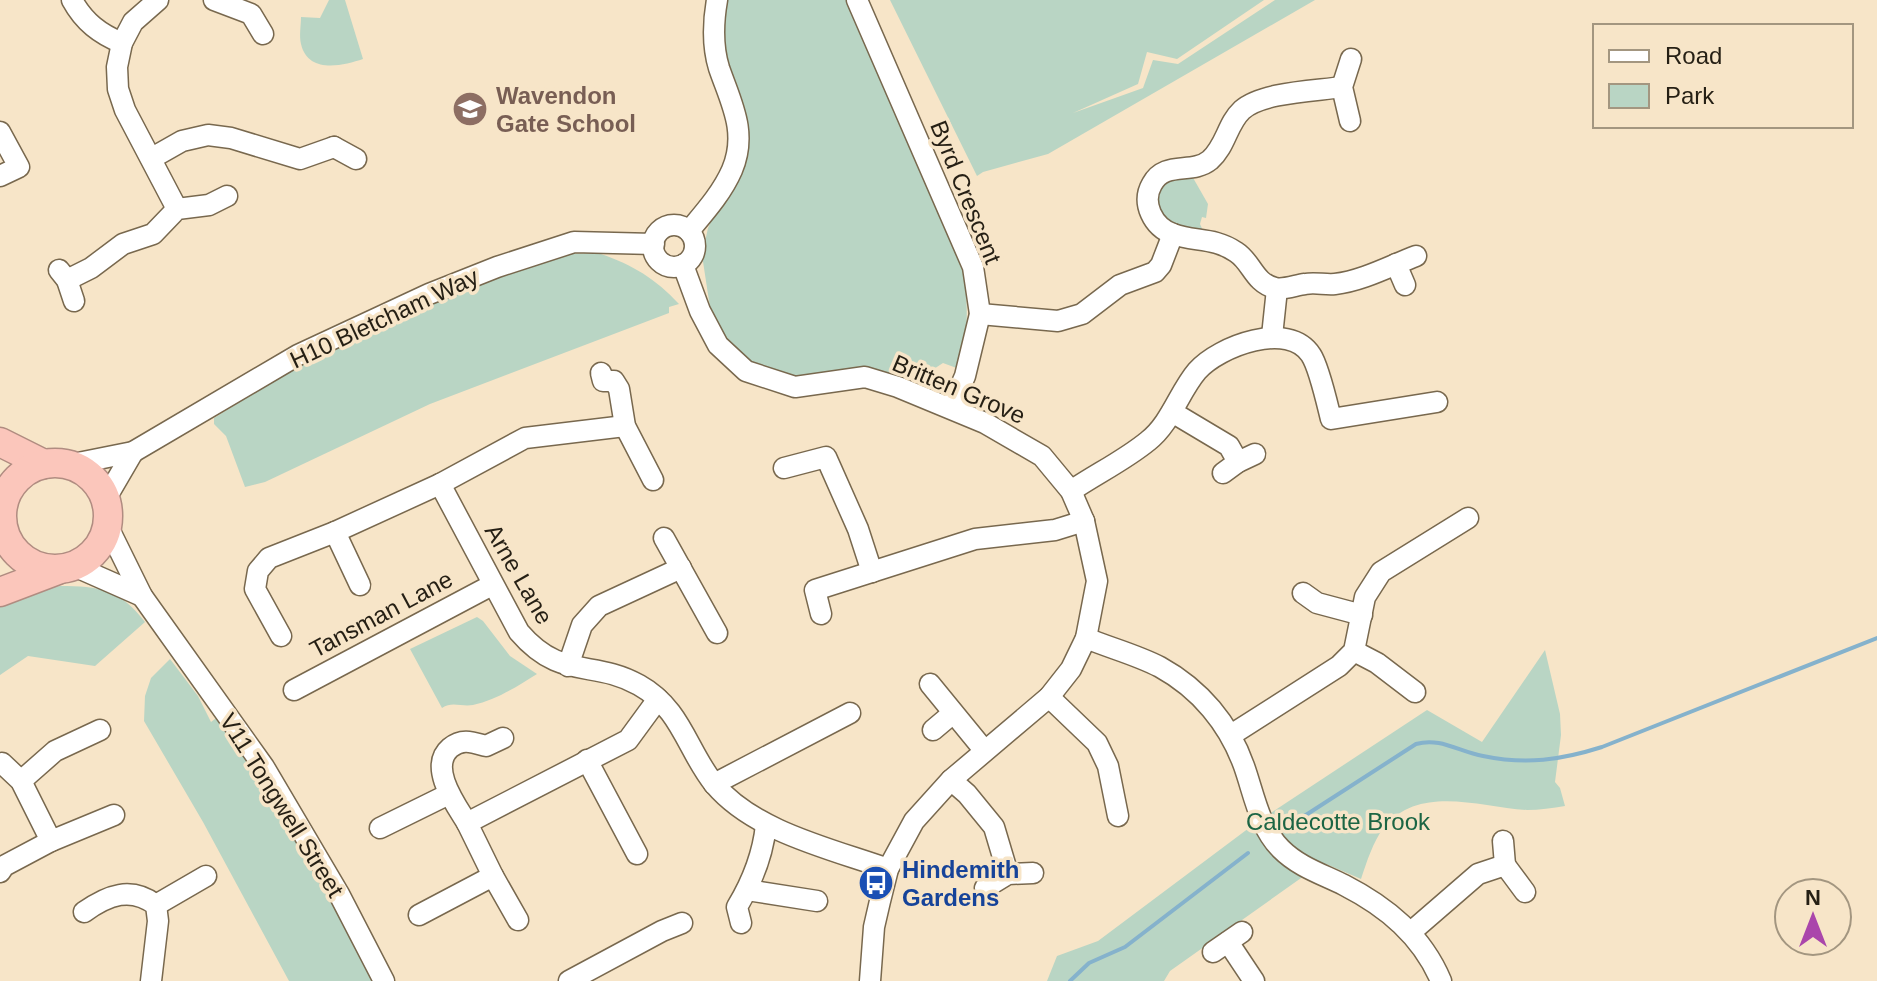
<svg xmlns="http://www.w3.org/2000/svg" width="1877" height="981" font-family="Arial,sans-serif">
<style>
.green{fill:#b9d5c4}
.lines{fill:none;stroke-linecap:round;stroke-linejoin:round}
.stream{stroke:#85b2cc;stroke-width:4}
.minor-casing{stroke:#78684e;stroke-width:23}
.highway-casing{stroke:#b08c81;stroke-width:31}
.minor{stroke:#fff;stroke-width:20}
.highway{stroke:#fbc6bb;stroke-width:28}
.labels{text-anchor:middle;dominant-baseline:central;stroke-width:7;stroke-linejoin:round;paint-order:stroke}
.education-label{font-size:24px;font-weight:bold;fill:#785e54;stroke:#f7e5c8;text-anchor:start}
.street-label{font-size:24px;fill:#251f14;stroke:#f7e5c8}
.park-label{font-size:24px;fill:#1c6544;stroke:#f7e5c8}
.transit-label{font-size:24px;font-weight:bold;fill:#164399;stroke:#f7e5c8;text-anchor:start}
</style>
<rect width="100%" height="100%" fill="#f7e5c8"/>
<g class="green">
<path d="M 329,0 L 345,0 L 363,59 C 342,66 308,74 301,44 C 299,36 301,25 301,17 L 320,18 Z"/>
<path d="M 718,0 L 847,0 L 961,263 C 970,302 967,331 962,370 L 943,363 L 923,376 L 918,388 L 802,379 L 754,369 L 723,339 L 711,314 L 702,255 L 708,228 L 732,175 L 738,155 L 723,73 Z"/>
<polygon points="890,0 1264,0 1177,59 1147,52 1138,84 1073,113 1143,88 1153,60 1178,64 1275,0 1315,0 1048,154 983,172 977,176"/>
<polygon points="1192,176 1208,204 1206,218 1202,217 1200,224 1204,233 1167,223 1158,216 1155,190 1160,182"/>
<path d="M 598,253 C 631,264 655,278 679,304 L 669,307 L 669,313 L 430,404 L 265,482 L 245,487 L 226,436 L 214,424 L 214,418 L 296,367 L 425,307 L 485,281 L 566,254 Z"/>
<path d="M 60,586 C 99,586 120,589 145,622 L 95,666 L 28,656 L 0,675 L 0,600 L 26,592 Z"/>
<path d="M 477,617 L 483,621 L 510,656 L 537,674 C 518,686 496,700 473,705 C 461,707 452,701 442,708 L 410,649 Z"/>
<path d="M 1545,650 L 1560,714 L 1561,735 L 1555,782 L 1560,788 L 1565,806 C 1553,808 1539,810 1527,810 C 1480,807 1420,784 1384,827 C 1373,842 1367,861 1361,879 L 1326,864 L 1311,871 L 1170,971 L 1164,981 L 1047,981 L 1057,956 L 1098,941 L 1257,822 L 1427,710 L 1482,742 Z"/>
<polygon points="170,659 198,696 211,722 219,716 288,820 377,981 289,981 203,822 144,721 145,696 151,678"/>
</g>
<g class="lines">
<g class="stream">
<path d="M 1295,822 L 1416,744 C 1441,737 1459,752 1483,756 C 1526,765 1561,760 1602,747 L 1877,638"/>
<polyline points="1070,981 1089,963 1125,947 1248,853"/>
</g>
<defs>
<g id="minor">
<path d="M 72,0 C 84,22 100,34 122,43"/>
<polyline points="158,0 133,22 122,43 117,67 118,89 125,110 177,209"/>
<polyline points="214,0 251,14 263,34"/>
<polyline points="857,0 973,267 980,314 965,376 951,408"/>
<path d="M 1342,87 C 1316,91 1262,92 1242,110 C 1227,124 1226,146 1210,160 C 1192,175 1165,160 1152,184 C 1141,203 1153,227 1173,234 C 1194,242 1214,237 1236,252 C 1252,262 1254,283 1275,288 C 1284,290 1296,285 1305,284 C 1315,282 1325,285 1335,284 C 1362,281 1390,266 1416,256"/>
<polyline points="1350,121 1342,87 1351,59"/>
<polyline points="0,132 19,167 0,176"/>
<polyline points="334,147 356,159"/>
<polyline points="152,158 182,141 208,135 231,138 300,159 334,147"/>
<circle cx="674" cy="246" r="21"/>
<path d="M 689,231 C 704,213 722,193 732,170 C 748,132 731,103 719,68 C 712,45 713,23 717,0"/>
<polyline points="1396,264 1405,285"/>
<polyline points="683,265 700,311 718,345 746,371 795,387 865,377 898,387 985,423 1042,456 1071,491 1084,521 1097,581 1086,638 1071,669 1049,697 951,780 914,821 888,869 880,901 874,927 870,981"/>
<polyline points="59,270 67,280 74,301"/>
<polyline points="67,280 91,268 123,244 153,234 177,209 209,205 227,196"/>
<polyline points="980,314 1058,321 1082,314 1120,285 1155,272 1161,265 1173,234"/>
<polyline points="1272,336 1277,289"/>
<polyline points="601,373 603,381 614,381 619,389 625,426 653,480"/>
<polyline points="1172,412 1229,446 1238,462"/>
<polyline points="68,465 133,452 298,355 429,294 497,267 574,242 654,244"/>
<polyline points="784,468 826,457 858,529 872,572"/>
<polyline points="1223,473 1238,462 1255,454"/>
<path d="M 440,484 L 519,632 C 561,681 593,659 639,685 C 682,709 687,751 715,785 C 755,832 832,849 888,869"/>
<path d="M 1071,491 C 1096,474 1125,460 1148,441 C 1171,423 1179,392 1197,371 C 1219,346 1289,320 1311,355 C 1319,367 1327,403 1331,419 L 1437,402"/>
<polyline points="105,500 133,452"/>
<polyline points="107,525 142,596 264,767 339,894 384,981"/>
<polyline points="335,532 360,585"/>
<polyline points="664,538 717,633"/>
<polyline points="74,566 142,596"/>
<polyline points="1303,593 1317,603 1362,615"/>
<polyline points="821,614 815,590 975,539 1055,530 1084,521"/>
<polyline points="281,636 255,589 258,571 269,558 335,532 440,484 525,438 625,426"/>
<path d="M 1086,638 C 1110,648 1137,655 1160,667 C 1200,689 1229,724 1244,766 C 1254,794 1259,827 1281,849 C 1299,867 1322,874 1344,885 C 1387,907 1422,936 1441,981"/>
<polyline points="1354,651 1377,663 1415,692"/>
<polyline points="568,666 582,625 599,606 681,568"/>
<polyline points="930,684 984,750"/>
<polyline points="294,690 492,585"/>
<polyline points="1049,697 1097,743 1108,766 1118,816"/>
<polyline points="933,730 952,714"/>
<polyline points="1231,735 1339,666 1354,651 1365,597 1381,572 1468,518"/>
<polyline points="587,760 637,854"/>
<polyline points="2,763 21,781 51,841"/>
<polyline points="951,780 967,794 994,827 1008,874"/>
<polyline points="21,781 55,751 100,730"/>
<polyline points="714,784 850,713"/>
<path d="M 467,823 C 456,805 428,767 450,748 C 462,738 472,742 486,746 L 503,738"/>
<polyline points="380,828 449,794"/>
<polyline points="1505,865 1525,892"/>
<polyline points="0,872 4,866 51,841 114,815"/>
<polyline points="985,888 1008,874 1033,873"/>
<polyline points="747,890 817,901"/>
<polyline points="156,905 206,876"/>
<path d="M 84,912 C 108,895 131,886 156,905 L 158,921 L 151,981"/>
<polyline points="419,915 493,876"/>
<polyline points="518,920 493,876 467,823 628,740 658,699"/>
<path d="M 741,923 L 737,907 C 752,882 763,854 766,825"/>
<polyline points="1411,932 1478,874 1505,865 1503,841"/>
<polyline points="1228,942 1254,981"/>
<polyline points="1213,952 1242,932"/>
<polyline points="569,981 662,931 682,923"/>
</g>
<g id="highway">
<polyline points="0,442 44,464"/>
<circle cx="55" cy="516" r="53"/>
<polyline points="0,592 58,570"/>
</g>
</defs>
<use href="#minor" class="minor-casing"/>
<use href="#highway" class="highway-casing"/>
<use href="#minor" class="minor"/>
<use href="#highway" class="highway"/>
</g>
<defs>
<symbol id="school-disc" viewBox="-11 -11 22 22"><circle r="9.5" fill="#8d6e63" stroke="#f7e5c8"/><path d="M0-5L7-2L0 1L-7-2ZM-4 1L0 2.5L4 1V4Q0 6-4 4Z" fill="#fff"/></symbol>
<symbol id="bus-disc" viewBox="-11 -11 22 22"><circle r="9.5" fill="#1a4fb4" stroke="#f7e5c8"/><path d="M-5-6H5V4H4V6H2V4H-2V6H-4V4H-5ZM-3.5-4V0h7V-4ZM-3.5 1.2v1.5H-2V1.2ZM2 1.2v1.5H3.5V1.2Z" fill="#fff"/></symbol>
</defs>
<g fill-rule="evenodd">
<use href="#school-disc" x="450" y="89" width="40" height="40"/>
<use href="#bus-disc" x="856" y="863" width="40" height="40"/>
</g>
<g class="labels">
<g class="education-label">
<text x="496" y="95">Wavendon<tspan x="496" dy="28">Gate School</tspan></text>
</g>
<g class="street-label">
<text transform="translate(966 192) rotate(68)">Byrd Crescent</text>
<text transform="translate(384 318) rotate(-25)">H10 Bletcham Way</text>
<text transform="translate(959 389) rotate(23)">Britten Grove</text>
<text transform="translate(519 574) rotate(60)">Arne Lane</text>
<text transform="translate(381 614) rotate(-28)">Tansman Lane</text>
<text transform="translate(282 805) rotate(58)">V11 Tongwell Street</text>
</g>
<g class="park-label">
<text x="1338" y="821">Caldecotte Brook</text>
</g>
<g class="transit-label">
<text x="902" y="869">Hindemith<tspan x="902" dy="28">Gardens</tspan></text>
</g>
</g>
<rect x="1593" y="24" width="260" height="104" fill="#f7e5c8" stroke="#a39680" stroke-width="2"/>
<rect x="1609" y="50" width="40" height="12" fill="#ffffff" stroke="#a39680" stroke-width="2"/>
<text x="1665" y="64" font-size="24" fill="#251f14">Road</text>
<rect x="1609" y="84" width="40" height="24" fill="#b9d5c4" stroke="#a39680" stroke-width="2"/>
<text x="1665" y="104" font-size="24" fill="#251f14">Park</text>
<g transform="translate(1813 917)"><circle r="38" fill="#f7e5c8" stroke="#a39680" stroke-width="2"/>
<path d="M0-6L14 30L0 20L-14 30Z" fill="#aa46ab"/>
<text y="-12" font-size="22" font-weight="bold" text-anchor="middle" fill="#251f14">N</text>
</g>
</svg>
